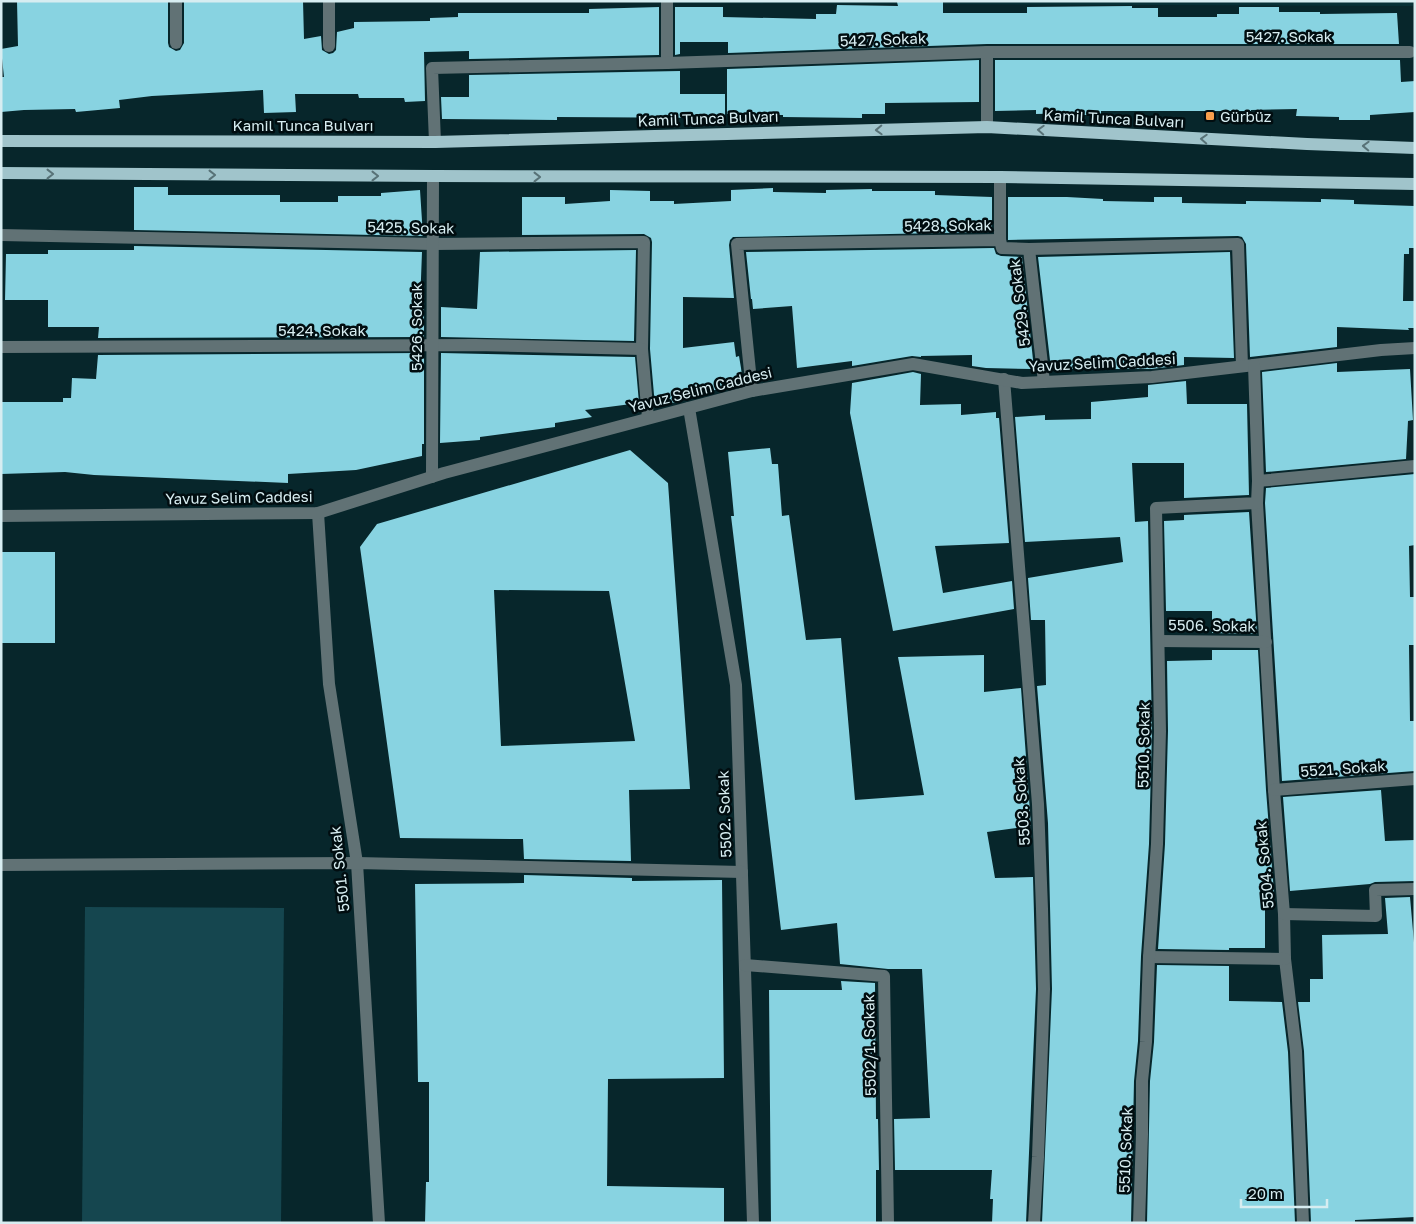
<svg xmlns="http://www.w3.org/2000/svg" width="1416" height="1224" font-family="'Golos Text',sans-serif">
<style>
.built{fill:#073137}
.green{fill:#15464f}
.building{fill:#88d3e1;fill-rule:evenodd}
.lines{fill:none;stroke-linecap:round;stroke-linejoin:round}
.minor{stroke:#617275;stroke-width:12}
.major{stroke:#a0c4cb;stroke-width:12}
.oneway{stroke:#587277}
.poi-dot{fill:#f99f4d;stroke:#010d10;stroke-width:2}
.labels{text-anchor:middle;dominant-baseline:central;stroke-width:5;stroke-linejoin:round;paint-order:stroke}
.street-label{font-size:15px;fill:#d7edf1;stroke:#010d10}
.poi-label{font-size:15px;fill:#d7edf1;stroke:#010d10;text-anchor:start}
</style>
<rect width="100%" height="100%" fill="#07262b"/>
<polygon class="built" points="671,1 1413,1 1413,6 671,3"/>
<polygon class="green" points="85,907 284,908 281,1223 82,1223"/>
<g class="building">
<polygon points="17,1 168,1 168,43 169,47 176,51 180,50 184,43 184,1 303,1 304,39 321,36 322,50 329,54 333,53 336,50 337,32 354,28 354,22 430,21 430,18 458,17 458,13 589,13 589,9 659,7 659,55 469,59 469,51 424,52 425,101 405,102 404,98 359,98 358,94 295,94 296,112 264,113 263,90 152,96 119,100 120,108 76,112 75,109 24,110 1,112 1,77 4,77 1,49 18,46"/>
<polygon points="943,1 943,13 1027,13 1027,7 1132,6 1132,8 1158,8 1158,17 1217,17 1217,14 1239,14 1239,7 1279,7 1279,12 1320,12 1320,14 1397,13 1399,44 987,44 728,53 728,42 680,42 680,54 675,55 675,7 723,7 723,17 816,19 816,14 836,14 837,5 898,6 897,2"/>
<polygon points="979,60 979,102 885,103 885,114 862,114 862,118 783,117 783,115 727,114 727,69"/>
<polygon points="995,60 1400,60 1401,82 1415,81 1415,112 1370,115 1370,120 1339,120 1339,117 1296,116 1297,109 1251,110 1251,111 1101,111 1101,115 1077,115 1077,113 1036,114 1036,110 995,111"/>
<polygon points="680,71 680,94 725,94 725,118 557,117 557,120 442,119 441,97 469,97 469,75"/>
<polygon points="134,187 168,187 168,195 280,195 280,202 338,202 338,196 381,196 381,193 420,190 423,236 134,230"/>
<polygon points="773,188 773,192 826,193 826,190 872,189 872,191 935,191 935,195 992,197 992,232 733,237 730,240 729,245 734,298 683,297 683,348 734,342 736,357 739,356 741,368 743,384 682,397 682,401 655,406 650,349 652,242 651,238 644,234 522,235 522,197 565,197 565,204 610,201 610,190 650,191 650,201 674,201 674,204 731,201 731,190"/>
<polygon points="1008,197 1067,197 1103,199 1103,201 1154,202 1154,197 1182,197 1182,203 1246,204 1246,201 1321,202 1321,199 1354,200 1354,204 1415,206 1415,248 1409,248 1409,254 1404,254 1403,301 1415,301 1415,328 1408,328 1409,330 1337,327 1337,347 1250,357 1246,244 1242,237 1238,236 1008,240"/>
<polygon points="134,246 422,252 420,305 424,306 424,337 98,338 99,327 48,327 48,300 5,300 6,254 48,254 48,250 134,250"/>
<polygon points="994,248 996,254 1001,256 1022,257 1034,369 986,368 972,366 972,355 921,356 921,357 912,356 852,366 852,361 797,368 792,306 753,309 752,299 751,299 746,252"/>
<polygon points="636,250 634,341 441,337 441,307 477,309 480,252"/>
<polygon points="1230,252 1234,358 1184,357 1184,365 1151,369 1051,369 1038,257"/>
<polygon points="424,353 424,444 422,444 422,456 356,470 288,474 288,483 94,475 65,472 1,474 1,402 63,402 63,398 71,398 72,378 96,379 98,355"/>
<polygon points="441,353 635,357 639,403 585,410 592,417 555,423 555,427 480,437 480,440 440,443"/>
<polygon points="1337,363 1337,372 1410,369 1413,420 1408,421 1406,459 1266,472 1262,372"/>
<polygon points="913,372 921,374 920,405 961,404 961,415 996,412 996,418 999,418 1009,543 935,546 943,593 1012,581 1014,609 893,631 850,413 852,383"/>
<polygon points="1186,381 1187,404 1247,404 1249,495 1184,498 1184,463 1132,463 1135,522 1148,521 1152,731 1149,844 1141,956 1138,1041 1134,1081 1131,1223 1042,1223 1052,989 1048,823 1037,686 1046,685 1045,620 1031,620 1028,578 1123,562 1120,537 1025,542 1015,417 1045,415 1045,420 1091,419 1091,402 1148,397 1148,385"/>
<polygon points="770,448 772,464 778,464 782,516 789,515 806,640 841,638 855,800 924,795 898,657 984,655 984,692 1021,688 1031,826 987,832 995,878 1033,877 1036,989 1026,1223 992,1223 993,1199 990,1199 992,1170 895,1170 894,1119 930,1118 922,969 888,969 840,964 837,923 781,930 731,516 734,516 728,452"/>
<path d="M 630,450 L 668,483 L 690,789 L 629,790 L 631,861 L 524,859 L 523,839 L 400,838 L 360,547 L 377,524 ZM 494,590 L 609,591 L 635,741 L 501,746 Z"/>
<polygon points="1415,474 1415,545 1409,546 1410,597 1415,597 1415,645 1409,645 1410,721 1415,721 1415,771 1282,781 1265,503 1266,488"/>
<polygon points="1249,512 1257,634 1212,633 1212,611 1166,611 1164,521 1184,520 1184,515"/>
<rect x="1" y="552" width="54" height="91"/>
<polygon points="1212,650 1258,650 1266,790 1274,893 1265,893 1265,948 1229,948 1229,950 1158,949 1165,844 1168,731 1167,661 1212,660"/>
<polygon points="1381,790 1385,841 1415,840 1415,881 1375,882 1370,884 1290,891 1283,797"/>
<polygon points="524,875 632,878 632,881 722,880 724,1078 608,1079 607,1186 724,1188 724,1223 425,1223 426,1182 429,1182 429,1082 418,1082 415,884 524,883"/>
<polygon points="1410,897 1415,954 1415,1217 1355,1220 1355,1223 1311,1223 1304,1051 1298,1002 1310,1002 1310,979 1323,979 1322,935 1388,934 1385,898"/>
<polygon points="1157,965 1229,966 1229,1001 1282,1002 1288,1052 1295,1223 1147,1223 1150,1081 1154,1042"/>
<polygon points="841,981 875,983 876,1119 878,1119 879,1170 876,1170 876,1223 771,1223 769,990 842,990"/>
</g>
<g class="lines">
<g class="minor">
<polyline points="176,43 176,1"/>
<polyline points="329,46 329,1"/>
<polyline points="987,52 987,127"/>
<polyline points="667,63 667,1"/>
<polyline points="435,142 432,68 667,63 987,52 1410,52"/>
<polyline points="1000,177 1000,240"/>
<polyline points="1,235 433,244 644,242 642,349 648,418"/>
<polyline points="1029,249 1044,382"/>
<polyline points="1,347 475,345 642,349"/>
<polyline points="1004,379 1038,804 1042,909 1044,989 1038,1157 1034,1223"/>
<polyline points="752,391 737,244 1000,240 1002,248 1029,249 1238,244 1242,366"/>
<polyline points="689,408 736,685 753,1223"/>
<polyline points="432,477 433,176"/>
<polyline points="1258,481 1415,466"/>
<polyline points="1257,503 1274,790 1284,914 1285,959 1296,1051 1303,1223"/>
<polyline points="318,513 329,684 357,863 379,1223"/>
<polyline points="1,516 318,513 444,473 752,391 913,364 1022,383 1152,377 1381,350 1415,348"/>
<polyline points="1159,641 1266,642"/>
<polyline points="1274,790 1415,779"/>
<polyline points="1,865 357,863 742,872"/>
<polyline points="1284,914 1376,916 1375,890 1415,889"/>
<polyline points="1149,957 1285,959"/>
<polyline points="745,965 884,976 888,1223"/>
<polyline points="1139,1223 1142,1134 1142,1081 1146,1042 1149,957 1157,844 1160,731 1156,508 1257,503 1258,481 1254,365"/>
</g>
<g class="major">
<polyline points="1,141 435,142 987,127 1307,144 1415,148"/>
<polyline points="1,173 433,176 1000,177 1415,184"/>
</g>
</g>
<defs><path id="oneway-chevron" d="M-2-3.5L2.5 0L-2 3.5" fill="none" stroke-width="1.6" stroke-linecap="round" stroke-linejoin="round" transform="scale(1.25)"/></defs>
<g class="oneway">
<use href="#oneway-chevron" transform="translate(879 130) rotate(178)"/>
<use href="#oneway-chevron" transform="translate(1041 130) rotate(-177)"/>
<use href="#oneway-chevron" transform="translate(1204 139) rotate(-177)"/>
<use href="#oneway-chevron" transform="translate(1366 146) rotate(-178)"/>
<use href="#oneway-chevron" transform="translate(50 174)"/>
<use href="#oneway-chevron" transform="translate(212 175)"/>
<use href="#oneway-chevron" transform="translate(375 176)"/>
<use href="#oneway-chevron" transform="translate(537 177)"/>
</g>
<rect class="poi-dot" x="1205" y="111" width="10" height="10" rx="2.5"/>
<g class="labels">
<g class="street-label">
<text x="1289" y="36">5427. Sokak</text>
<text transform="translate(883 39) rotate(-2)">5427. Sokak</text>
<text transform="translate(708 118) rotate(-2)">Kamil Tunca Bulvarı</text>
<text transform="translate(1114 118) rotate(3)">Kamil Tunca Bulvarı</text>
<text x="303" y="125">Kamil Tunca Bulvarı</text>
<text transform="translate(948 225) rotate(-1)">5428. Sokak</text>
<text transform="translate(411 227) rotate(1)">5425. Sokak</text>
<text transform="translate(1019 303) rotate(-97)">5429. Sokak</text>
<text transform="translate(416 327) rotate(-90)">5426. Sokak</text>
<text x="322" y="330">5424. Sokak</text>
<text transform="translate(1102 362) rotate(-3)">Yavuz Selim Caddesi</text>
<text transform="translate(700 389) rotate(-14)">Yavuz Selim Caddesi</text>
<text transform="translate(239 497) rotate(-1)">Yavuz Selim Caddesi</text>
<text transform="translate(1212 625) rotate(1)">5506. Sokak</text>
<text transform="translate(1143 745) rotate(-89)">5510. Sokak</text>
<text transform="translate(1343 768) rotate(-4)">5521. Sokak</text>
<text transform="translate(1021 802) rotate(-94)">5503. Sokak</text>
<text transform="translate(724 814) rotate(-92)">5502. Sokak</text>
<text transform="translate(1264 865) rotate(-95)">5504. Sokak</text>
<text transform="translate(339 869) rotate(-96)">5501. Sokak</text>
<text transform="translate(869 1045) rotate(-91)">5502/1. Sokak</text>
<text transform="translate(1125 1150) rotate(-88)">5510. Sokak</text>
</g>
<g class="poi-label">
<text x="1220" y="116">Gürbüz</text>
</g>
</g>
<rect width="1416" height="1224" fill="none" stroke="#d7edf1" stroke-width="5"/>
<path d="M1241 1199v8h86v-8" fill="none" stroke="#d7edf1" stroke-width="2.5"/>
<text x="1248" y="1199" font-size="15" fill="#d7edf1" stroke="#010d10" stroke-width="4" paint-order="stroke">20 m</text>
</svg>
